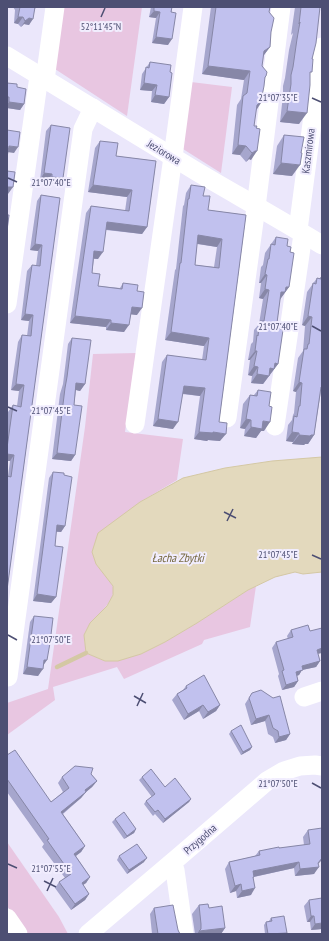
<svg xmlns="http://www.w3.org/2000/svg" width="329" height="941" font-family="'PT Sans Narrow',sans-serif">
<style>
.green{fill:#e8c6e1}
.water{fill:#e3d9bd;stroke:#d4c8a4}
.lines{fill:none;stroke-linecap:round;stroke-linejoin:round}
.stream{stroke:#d4c8a4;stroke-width:4.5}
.minor{stroke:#fff;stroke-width:19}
.wall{fill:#a6a6cd;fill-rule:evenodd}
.shaded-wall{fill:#8787a7}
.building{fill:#c1c1ee;stroke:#8787a7;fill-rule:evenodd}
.ticks{fill:none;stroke:#4d4f73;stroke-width:1.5}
.labels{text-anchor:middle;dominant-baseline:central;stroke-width:4;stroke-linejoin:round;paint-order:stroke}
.street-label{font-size:11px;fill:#4d4f73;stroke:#f1edfe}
.water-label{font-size:12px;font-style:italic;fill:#776a42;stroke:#f1edfe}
.ticks-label{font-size:10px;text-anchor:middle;fill:#4d4f73;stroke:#f1edfe;stroke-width:4;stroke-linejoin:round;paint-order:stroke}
</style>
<rect width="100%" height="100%" fill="#ebe7fb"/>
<g class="green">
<polygon points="63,7 142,7 127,116 55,69"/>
<polygon points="191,82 232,87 221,173 183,149"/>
<path d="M 136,353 L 125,432 L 183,439 L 177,480 L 140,502 L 96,564 C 100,569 112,582 113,587 C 117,604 89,618 85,634 C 83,639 86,647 86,653 L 105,661 L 141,654 L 165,642 L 197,623 L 248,590 L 256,586 L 250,627 L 204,640 L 202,644 L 124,679 L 117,667 L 53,687 L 55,700 L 7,735 L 7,703 L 48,689 L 85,427 L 93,354 Z"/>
<polygon points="7,842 59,917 68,934 27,934 7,906"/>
</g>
<polygon class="water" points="322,457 322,572 303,574 295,572 275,577 248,590 197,623 165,642 141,654 118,661 105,661 86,653 84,635 90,623 107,606 113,595 113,586 96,564 92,552 98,533 140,502 183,478 225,468 272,461"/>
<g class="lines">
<polyline class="stream" points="57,667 86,653"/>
<g class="minor">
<path d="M 7,56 C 71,95 135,134 199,173 C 240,197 281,220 322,245"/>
<polyline points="45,80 55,7"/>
<polyline points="298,230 322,47"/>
<polyline points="7,304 39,76"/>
<polyline points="227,418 256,207 281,7"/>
<polyline points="135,424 173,157 193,7"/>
<polyline points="275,426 303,234"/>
<polyline points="8,677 83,129 93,108"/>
<polyline points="304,697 322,691"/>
<polyline points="171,864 175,870 184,934"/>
<polyline points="7,918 18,934"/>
<polyline points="88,934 181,855 267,781 284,771 300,766 315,765 322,766"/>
</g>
</g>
<g class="wall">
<polygon points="13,7 36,7 35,9 29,25 24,24 21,27 18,24 14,23 15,10"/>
<polygon points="151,7 172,7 168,45 152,43 156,18 149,17"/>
<polygon points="211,7 270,7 269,12 271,32 270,47 263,56 262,66 266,76 265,78 257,109 256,110 254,126 257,126 251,160 249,159 246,162 240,155 232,154 237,105 241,99 244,80 202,74"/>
<polygon points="295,7 320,7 312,59 310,74 299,124 280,122 283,95 283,86 285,78 289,50 293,33 291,35"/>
<polygon points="150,62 170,72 169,97 164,104 151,102 152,91 140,90 142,74"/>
<polygon points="7,83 17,87 24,104 20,110 7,108"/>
<polygon points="51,125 63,178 58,185 47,183 48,181 40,180 46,131"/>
<polygon points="284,135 292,176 273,174 277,146"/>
<polygon points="100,141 116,156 156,161 147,227 142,234 106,230 98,259 94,259 92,273 98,286 120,288 123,283 137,291 137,315 131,314 124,332 106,330 106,327 70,323 86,213 91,206 125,211 127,197 88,192 95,148"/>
<path d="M 191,185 L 203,196 L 208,210 L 246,215 L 219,422 L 220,441 L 208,440 L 207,441 L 194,439 L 200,396 L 182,394 L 173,429 L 153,426 L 162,362 L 167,355 L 202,360 L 204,346 L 165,340 L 175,270 L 176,269 L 183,206 L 184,205 L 186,193 ZM 197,244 L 217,247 L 214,267 L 195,265 Z"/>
<polygon points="41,195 60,198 7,590 8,476 10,461 7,461 7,421 8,412 13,405 17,406 19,391 11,390 18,342 22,335 27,336 29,321 21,320 27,271 32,265 36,266 38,251 30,250 37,201"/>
<polygon points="276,237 287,246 290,252 289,287 280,299 277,323 280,329 278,364 263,384 251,383 252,376 248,375 250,360 248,360 251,344 253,342 254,330 259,324 263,299 259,298 261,283 259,283 261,267 263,265 265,253"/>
<polygon points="321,277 322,277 322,392 321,391 314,435 308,444 305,444 304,445 292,444 293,442 286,441 288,425 292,420 293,415 294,413 296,392 293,391 298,358 303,351 305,326 302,325 307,292 317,278 320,278"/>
<polygon points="72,338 85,384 80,391 76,390 74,405 75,455 71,461 52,459 60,394 63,384 68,344"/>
<polygon points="258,390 264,431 261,431 256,438 244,436 245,429 240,428 243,404 250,395 254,395"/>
<polygon points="53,472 65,526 61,532 56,532 55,546 56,597 51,603 33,601 49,478"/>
<polygon points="34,616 50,643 43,666 38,676 23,674 30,622"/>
<polygon points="291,630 310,631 320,661 316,667 302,670 299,675 297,676 298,681 294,687 282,690 278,676 279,674 272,648 276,642 288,639 287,636"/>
<polygon points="186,686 220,705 216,711 203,719 199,711 184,720 172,700 177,694 183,690"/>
<polygon points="252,693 290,734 286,740 275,743 273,737 268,734 265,721 251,725 245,704"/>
<polygon points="231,731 252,747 250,750 241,755 229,734"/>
<polygon points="7,755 51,802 63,792 58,783 62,777 91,774 97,781 92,787 86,792 81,798 63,814 85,846 81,852 76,856 90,877 86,883 83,885 89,894 85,900 71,910 55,888 59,882 65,878 42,847 44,844 7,792"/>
<polygon points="142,777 165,787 191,799 189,802 163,823 155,814 153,816 144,804 146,801 152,797 139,780"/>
<polygon points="115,819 136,829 134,833 124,839 112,822"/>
<polygon points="308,830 318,864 314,874 295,876 294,868 254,877 253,878 251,895 237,898 236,891 230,893 225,869 229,862 255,856 259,851 304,845 303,837"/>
<polygon points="119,856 144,862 127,874 117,860"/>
<polygon points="309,900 322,929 311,930 310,922 307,922 304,906"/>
<polygon points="199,905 209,908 225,928 221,934 195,934 192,914"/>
<polygon points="154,908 178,930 180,934 152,934 150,914"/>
<polygon points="271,918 286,934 265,934 264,925 266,922 269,921"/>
</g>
<g class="shaded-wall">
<polygon points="154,11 160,12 156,18 149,17"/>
<polygon points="18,17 23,17 18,24 14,23"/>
<polygon points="29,18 33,19 29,25 24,24 21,27 25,21"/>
<polygon points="156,37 172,39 168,45 152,43"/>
<polygon points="270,47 264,55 258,60 264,51"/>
<polygon points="208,66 250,71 244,80 202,74"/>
<polygon points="144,83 157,85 152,91 140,90"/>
<polygon points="155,95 169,97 164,104 151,102"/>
<polygon points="263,100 257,109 251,114 257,105"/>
<polygon points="9,102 24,104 20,110 7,108 7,104"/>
<polygon points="287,111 307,113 299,124 280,122"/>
<polygon points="238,145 246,146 240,155 232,154"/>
<polygon points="9,146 18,147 14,153 7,152"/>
<polygon points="255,151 257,151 251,160 249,159 246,162 252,153"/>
<polygon points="281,163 300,165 292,176 273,174"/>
<polygon points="44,173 52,174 48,181 40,180"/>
<polygon points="52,177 63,178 58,185 47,183"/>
<polygon points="93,185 132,190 127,197 88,192"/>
<polygon points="7,187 13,187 8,194 7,194"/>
<polygon points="107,222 147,227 142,234 102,229"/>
<polygon points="198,235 222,239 217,247 193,243"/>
<polygon points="35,244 42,245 38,251 30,250"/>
<polygon points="94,251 103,252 98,259 90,258"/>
<polygon points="265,274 267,275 261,283 259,283"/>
<polygon points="286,287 289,287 279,301 281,292"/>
<polygon points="265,289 269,290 263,299 259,298"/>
<polygon points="132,307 142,308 137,315 127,314"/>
<polygon points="25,314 33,315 29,321 21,320"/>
<polygon points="75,316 111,320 106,327 70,323"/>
<polygon points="308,316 312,317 305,326 302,325"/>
<polygon points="111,323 129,325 124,332 106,330"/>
<polygon points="171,332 209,338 204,346 165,340"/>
<polygon points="255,351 257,351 250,360 248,360"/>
<polygon points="275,363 278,364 263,384 251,383 257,374 270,368"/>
<polygon points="254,366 258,367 252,376 248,375"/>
<polygon points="299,382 302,383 296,392 293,391"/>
<polygon points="76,383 85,384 80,391 72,389"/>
<polygon points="16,384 24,385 19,391 11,390"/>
<polygon points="184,386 205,388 200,396 178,393"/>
<polygon points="158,419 178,422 173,429 153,426"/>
<polygon points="246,419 251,420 245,429 240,428"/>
<polygon points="263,421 270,422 264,431 261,431 256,438 244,436 251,427"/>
<polygon points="199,432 213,432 226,434 220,441 208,440 207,441 194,439"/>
<polygon points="292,432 299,433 293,442 286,441"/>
<polygon points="299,435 314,435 308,444 305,444 304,445 292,444"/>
<polygon points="57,453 75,455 71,461 52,459"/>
<polygon points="7,454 14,455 10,461 7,461"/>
<polygon points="57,525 65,526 61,532 53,531"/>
<polygon points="37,594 56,597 51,603 33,601"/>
<polygon points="322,648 322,653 313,655 317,650"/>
<polygon points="44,660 47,660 43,666"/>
<polygon points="320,661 316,667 302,670 299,675 292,677 296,672 302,666"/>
<polygon points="27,667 43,669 38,676 23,674"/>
<polygon points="298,681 294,687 282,690 286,685"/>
<polygon points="203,705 199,711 184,720 188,714"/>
<polygon points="220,705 216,711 203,719 208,712"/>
<polygon points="269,715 265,721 251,725 256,719"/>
<polygon points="290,734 286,740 275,743 279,737"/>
<polygon points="252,747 250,750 241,755 243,752"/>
<polygon points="97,781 92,787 86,792 81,798 57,818 61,812 85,790"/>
<polygon points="191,799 189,802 163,823 165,819"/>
<polygon points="136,829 134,833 124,839 127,836"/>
<polygon points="85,846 81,852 70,860 74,854"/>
<polygon points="147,858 144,862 127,874 129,870"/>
<polygon points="322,858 321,861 315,867 319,867 314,874 295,876 300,869 318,863"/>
<polygon points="299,862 294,868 248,878 253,871"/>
<polygon points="90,877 86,883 77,889 82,883"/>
<polygon points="241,884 236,891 230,893 235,886"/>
<polygon points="255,888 251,895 237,898 242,891"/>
<polygon points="89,894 85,900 71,910 75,904"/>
<polygon points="311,916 314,916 310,922 307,922"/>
<polygon points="322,923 322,929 311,930 315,924"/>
<polygon points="225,928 221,934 197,934 199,931"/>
</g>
<g class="building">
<polygon points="20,7 35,7 33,19 29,18 25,21 23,17 18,17"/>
<polygon points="154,7 172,7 171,12 176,13 172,39 156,37 160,12 154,11"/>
<polygon points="216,7 270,7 269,12 274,18 271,32 270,47 264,51 263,59 262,66 267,72 266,76 265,77 264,86 262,96 264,97 263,100 257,105 254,126 257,126 256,128 260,129 257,151 255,151 252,153 246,146 238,145 243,96 247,93 250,71 208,66"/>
<polygon points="301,7 320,7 316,43 312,59 313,59 312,72 310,72 310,85 307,113 287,111 291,84 291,75 293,67 297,39 300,22 299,24"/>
<polygon points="150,62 171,65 170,72 172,73 169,97 155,95 157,85 144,83 146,67 149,68"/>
<polygon points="7,83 17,84 17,87 26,89 24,104 9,102 9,97 7,97"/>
<polygon points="51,125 70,128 63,178 52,177 52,174 44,173"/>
<polygon points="7,130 20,132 18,147 9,146 7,157"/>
<polygon points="284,135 304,137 301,153 302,153 300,165 281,163"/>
<polygon points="100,141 118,143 116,156 156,161 147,227 107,222 103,252 94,251 92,273 100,274 98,286 122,289 123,283 138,285 137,291 144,292 142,308 132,307 129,325 111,323 111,320 75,316 91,206 129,211 132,190 93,185"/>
<polygon points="7,171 15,172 13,187 7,187"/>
<path d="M 191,185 L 205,187 L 203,196 L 210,196 L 208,210 L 246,215 L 219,422 L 227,423 L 226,434 L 213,432 L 213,433 L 199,432 L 205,388 L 184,386 L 178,422 L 158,419 L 167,355 L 206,360 L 209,338 L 171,332 L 180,263 L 181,263 L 188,199 L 189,199 ZM 198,235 L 222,239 L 219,268 L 195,265 Z"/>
<polygon points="41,195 60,198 7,590 7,476 11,477 14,455 7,454 7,448 13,405 21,407 24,385 16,384 22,335 31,336 33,315 25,314 32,265 40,266 42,245 35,244"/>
<polygon points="7,215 9,215 7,230"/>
<polygon points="276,237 288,239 287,246 291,247 290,252 294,253 289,287 286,287 285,292 281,292 277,323 281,324 280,329 283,330 278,364 275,363 274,369 270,368 269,376 257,374 258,367 254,366 257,351 255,351 257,335 258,336 260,321 264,321 269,290 265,289 267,275 265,274 268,259 269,259 271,244 275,245"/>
<polygon points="321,277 322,277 322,387 321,387 314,435 311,435 310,436 299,435 299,433 292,432 294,416 297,417 299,406 300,406 302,383 299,382 304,349 307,349 308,344 309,344 312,317 308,316 313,283 316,284 317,278 321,279"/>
<polygon points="72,338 91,340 85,384 76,383 74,405 82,406 75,455 57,453 65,388 67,377"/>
<polygon points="258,390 271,392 269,406 272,407 270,422 263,421 262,429 251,427 251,420 246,419 250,395 257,396"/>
<polygon points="53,472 64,473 64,475 72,477 65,526 57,525 55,546 63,547 56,597 37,594"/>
<polygon points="34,616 53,618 50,643 47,660 44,660 43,669 27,667"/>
<polygon points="308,625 310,631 322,628 322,648 317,650 320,661 302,666 303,670 296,672 298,681 286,685 282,671 284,670 276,642 293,637 291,630"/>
<polygon points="204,675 220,705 208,712 203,705 188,714 177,694 187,688 186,686"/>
<polygon points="261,690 273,698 280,696 290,734 279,737 278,731 273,728 269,715 256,719 249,698 252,693"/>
<polygon points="241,725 252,747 243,752 231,731"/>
<polygon points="15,750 51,802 69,788 62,777 75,766 93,768 91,774 97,781 85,790 86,792 61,812 85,846 74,854 90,877 82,883 89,894 75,904 59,882 71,874 47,840 49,839 7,779 7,755"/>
<polygon points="151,769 165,787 175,778 191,799 165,819 158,810 155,812 146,801 155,794 142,777"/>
<polygon points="124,812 136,829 127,836 115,819"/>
<polygon points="322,828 322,858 318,863 319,867 300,869 299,862 253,871 254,877 253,877 255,888 242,891 241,884 235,886 229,862 260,855 259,851 279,847 279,848 310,844 308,830"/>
<polygon points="137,844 147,858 129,870 119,856"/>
<polygon points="322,898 322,923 315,924 314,916 311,916 309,900"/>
<polygon points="208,904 209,908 222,906 225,928 199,931 201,929 201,924 199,905"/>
<polygon points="173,905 178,930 180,934 158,934 154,908"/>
<polygon points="284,916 287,933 268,934 266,922 272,921 271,918"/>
</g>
<path class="ticks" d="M 101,17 L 105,8M 312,98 L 321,102M 8,178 L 17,182M 312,326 L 321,331M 8,407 L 17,411M 224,512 L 236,518M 227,521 L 233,509M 312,555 L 321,559M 8,635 L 17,640M 134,696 L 146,703M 137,706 L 143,693M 312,783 L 321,788M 8,864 L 17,868M 44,881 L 56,887M 47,891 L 53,878"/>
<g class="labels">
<g class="street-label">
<text transform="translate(308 151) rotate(-83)">Kaszmirowa</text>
<text transform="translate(164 152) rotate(31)">Jeziorowa</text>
<text transform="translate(200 839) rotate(-41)">Przygodna</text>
</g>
<g class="water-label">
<text x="178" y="557">Łacha Zbytki</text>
</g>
</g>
<g class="ticks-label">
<text x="101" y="30">52°11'45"N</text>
<text x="278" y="101">21°07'35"E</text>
<text x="51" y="186">21°07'40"E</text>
<text x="278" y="330">21°07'40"E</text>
<text x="51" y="414">21°07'45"E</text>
<text x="278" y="558">21°07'45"E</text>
<text x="51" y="643">21°07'50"E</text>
<text x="278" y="787">21°07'50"E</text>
<text x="51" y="872">21°07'55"E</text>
</g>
<rect width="329" height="941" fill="none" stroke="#4d4f73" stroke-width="16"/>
</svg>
